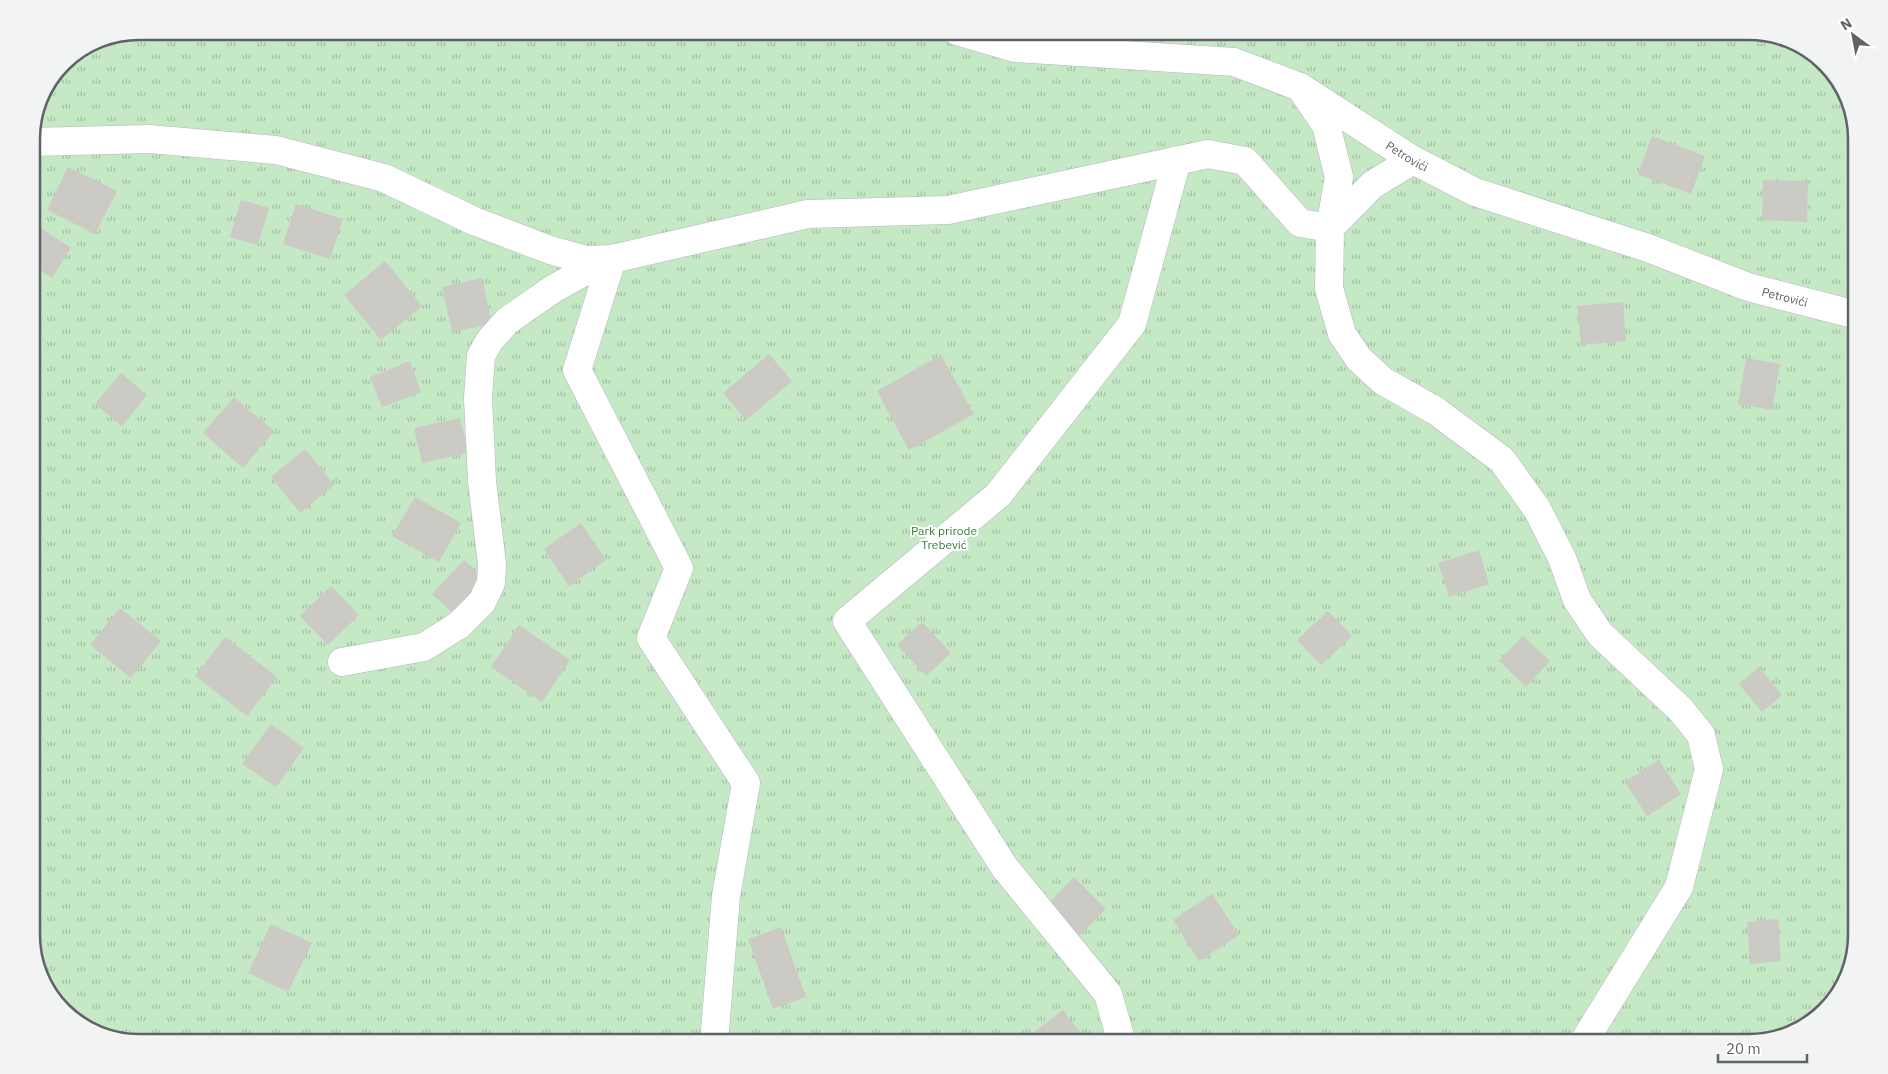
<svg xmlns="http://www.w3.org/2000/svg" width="1888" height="1074" font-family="'IBM Plex Sans',sans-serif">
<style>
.park{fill:url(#park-tufts)}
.building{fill:#cccac5}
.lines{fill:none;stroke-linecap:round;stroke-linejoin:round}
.minor-casing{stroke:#b5b8bc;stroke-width:29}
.minor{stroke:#fff;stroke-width:28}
.labels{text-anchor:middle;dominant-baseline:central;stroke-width:4;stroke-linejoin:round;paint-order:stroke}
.street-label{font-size:12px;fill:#5f6368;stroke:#fff}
.park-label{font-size:12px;fill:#348238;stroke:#fff}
.rim{fill:none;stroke:#5f6368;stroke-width:2.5}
</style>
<defs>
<pattern id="park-tufts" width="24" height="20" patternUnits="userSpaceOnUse" patternTransform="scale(1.25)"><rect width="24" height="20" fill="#c5e8c5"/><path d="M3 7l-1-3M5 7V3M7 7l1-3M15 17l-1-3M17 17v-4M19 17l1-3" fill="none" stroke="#a3c0a4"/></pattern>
</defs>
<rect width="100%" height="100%" fill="#f1efe8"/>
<polygon class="park" points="139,31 1749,31 1802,46 1842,85 1857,133 1857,935 1842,988 1803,1028 1749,1043 139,1043 86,1028 49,994 31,941 31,133 40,98 63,63 98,39"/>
<g class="building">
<polygon points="1652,136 1705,156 1691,194 1638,174"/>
<polygon points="68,167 117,191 95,234 47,210"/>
<polygon points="1763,180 1808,181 1807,222 1762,220"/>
<polygon points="241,200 269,208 258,245 230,237"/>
<polygon points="296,204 343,219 330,259 283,244"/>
<polygon points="33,223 71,248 52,278 31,264"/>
<polygon points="385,261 422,306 381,340 344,295"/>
<polygon points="482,278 492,324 452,332 442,287"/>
<polygon points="1623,302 1626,341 1581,345 1577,306"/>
<polygon points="769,354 792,381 746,420 723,393"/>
<polygon points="941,355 974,414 909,450 877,391"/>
<polygon points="1746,358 1780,364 1772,410 1738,404"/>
<polygon points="410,361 421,392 382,407 370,377"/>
<polygon points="121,373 147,395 122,426 95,404"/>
<polygon points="234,397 274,431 243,468 203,433"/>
<polygon points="460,418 468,453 422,463 414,428"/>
<polygon points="305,449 334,485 300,513 271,477"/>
<polygon points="415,497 461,523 439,562 392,536"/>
<polygon points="581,523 606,560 569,586 544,549"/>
<polygon points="1479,550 1489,584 1449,597 1438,563"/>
<polygon points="464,560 487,582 456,616 432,594"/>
<polygon points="331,586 359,615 328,645 300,616"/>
<polygon points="120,608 161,641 131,678 90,645"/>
<polygon points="1328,611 1352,636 1321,665 1297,640"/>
<polygon points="922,622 951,653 926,676 897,645"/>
<polygon points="519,625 570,660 542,702 491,667"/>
<polygon points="1523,636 1550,661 1526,687 1499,661"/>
<polygon points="225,637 277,677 247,716 195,676"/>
<polygon points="1759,667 1782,695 1762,712 1739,684"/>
<polygon points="271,724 304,748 276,787 242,764"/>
<polygon points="1659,760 1681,794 1647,816 1625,782"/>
<polygon points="1074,877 1106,909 1077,938 1046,906"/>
<polygon points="1212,894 1239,935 1199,961 1173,920"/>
<polygon points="1778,919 1781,961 1750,964 1747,922"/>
<polygon points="271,924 312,943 288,992 248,973"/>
<polygon points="781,927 806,997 773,1009 748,939"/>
<polygon points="1063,1010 1083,1036 1074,1043 1020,1043"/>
</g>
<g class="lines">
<defs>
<g id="minor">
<path id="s1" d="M 957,31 L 1015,48 L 1234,62 L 1300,87 L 1413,160 L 1475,192 L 1648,248 L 1748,287 L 1857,315"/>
<polyline points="1300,87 1326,125 1339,177 1330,228 1329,288 1342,334 1359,359 1383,381 1436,411 1502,460 1537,509 1562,558 1577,600 1600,634 1681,710 1701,735 1709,769 1679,887 1583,1043"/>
<polyline points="31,142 149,139 276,150 384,178 474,221 550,250 586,260 612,259 808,214 948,210 1208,154 1245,161 1300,223 1330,228 1372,185 1413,160"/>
<polyline points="612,259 577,370 679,568 651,638 746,783 726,896 714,1043"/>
<polyline points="342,662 424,647 459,625 482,602 491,583 492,564 482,481 478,398 481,356 490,340 507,321 553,289 580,274 609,261"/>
<polyline points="1122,1043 1108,994 1005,868 847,621 998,495 1132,324 1177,160"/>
</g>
</defs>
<use href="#minor" class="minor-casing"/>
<use href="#minor" class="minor"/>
</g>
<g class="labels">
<g class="street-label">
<text stroke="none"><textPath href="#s1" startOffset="478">Petrovići</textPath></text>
<text stroke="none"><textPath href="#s1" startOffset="882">Petrovići</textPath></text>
</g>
<g class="park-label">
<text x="944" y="530">Park prirode<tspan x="944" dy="14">Trebević</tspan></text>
</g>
</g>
<path d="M0 0H1888V1074H0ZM139 40H1749A99 99 0 0 1 1848 139V935A99 99 0 0 1 1749 1034H139A99 99 0 0 1 40 935V139A99 99 0 0 1 139 40Z" fill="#f2f3f3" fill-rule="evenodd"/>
<path class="rim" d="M139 40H1749A99 99 0 0 1 1848 139V935A99 99 0 0 1 1749 1034H139A99 99 0 0 1 40 935V139A99 99 0 0 1 139 40Z"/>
<g transform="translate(1853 35) rotate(328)" stroke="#ffffff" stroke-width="4" paint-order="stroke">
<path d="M0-4L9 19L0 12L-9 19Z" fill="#5f6368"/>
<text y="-8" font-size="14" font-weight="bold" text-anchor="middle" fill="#5f6368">N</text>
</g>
<path d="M1718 1054v8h89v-8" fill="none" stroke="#5f6368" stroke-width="2.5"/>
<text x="1726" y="1054" font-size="15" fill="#5f6368" stroke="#ffffff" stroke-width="4" paint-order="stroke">20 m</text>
</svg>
